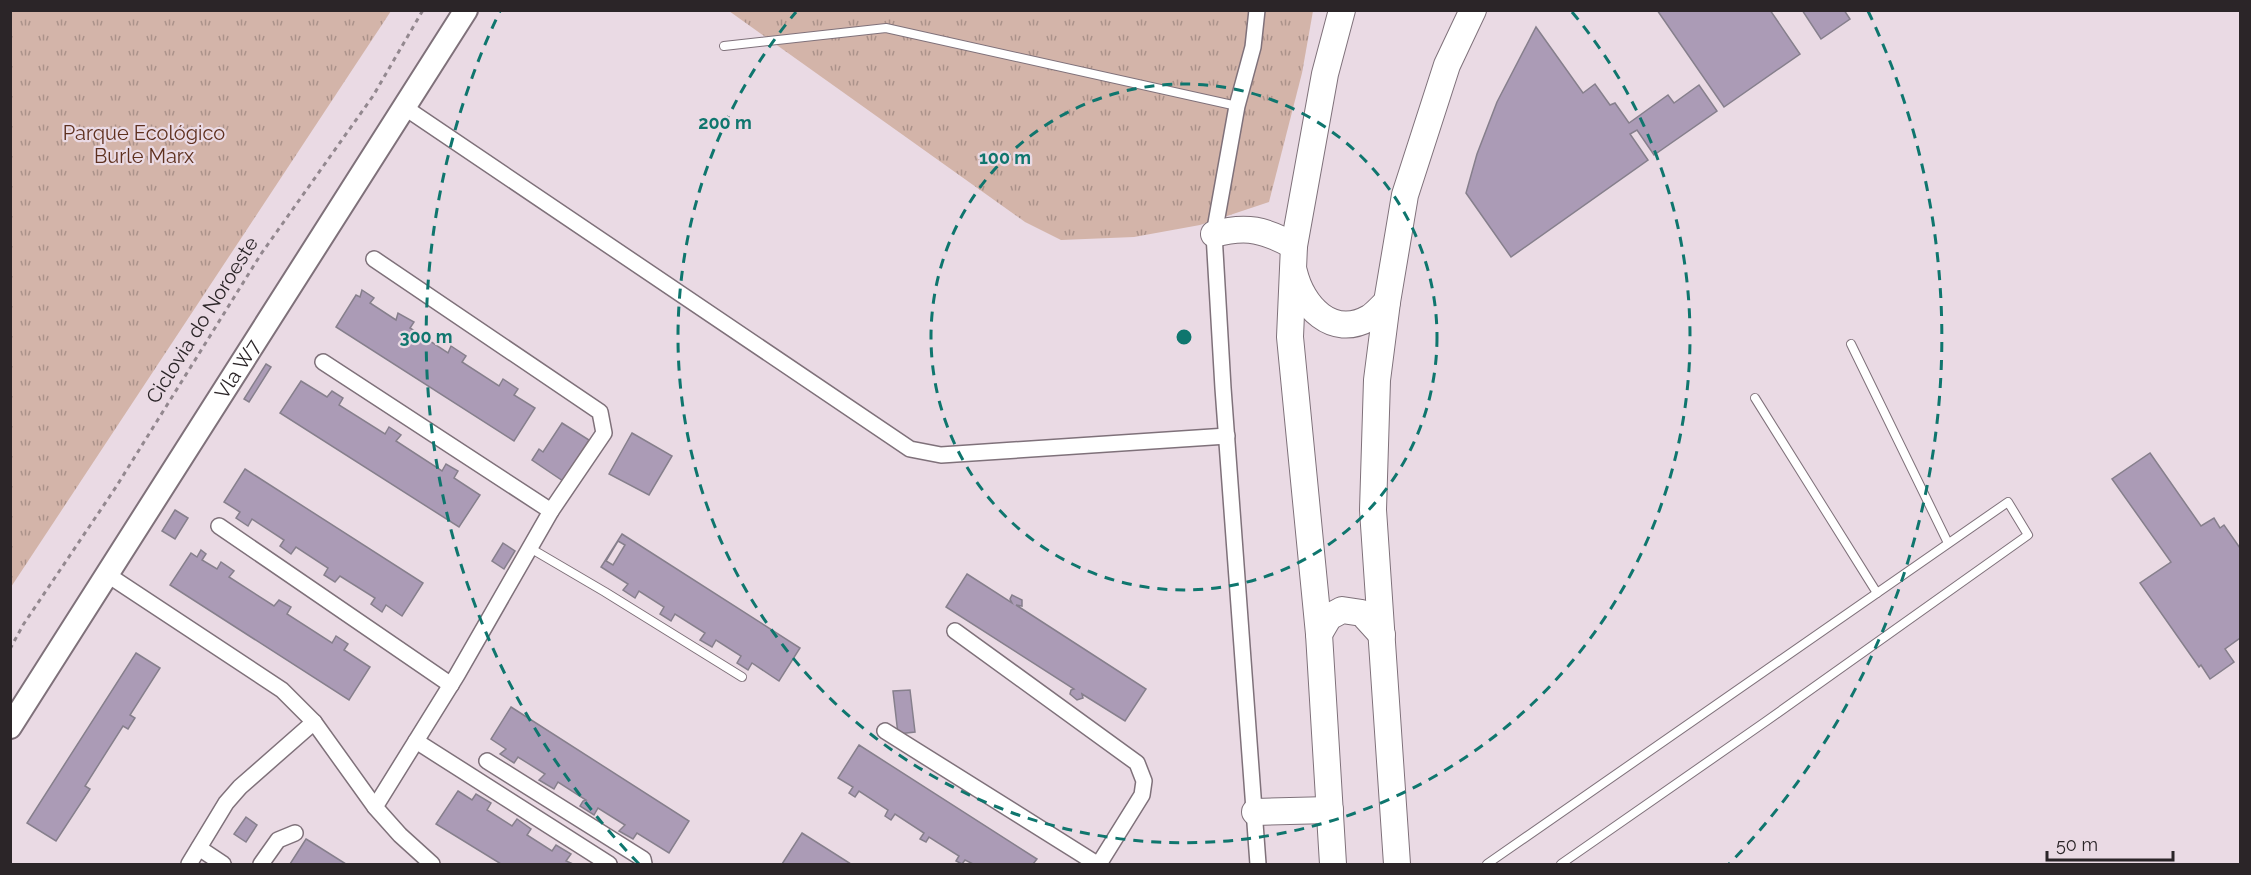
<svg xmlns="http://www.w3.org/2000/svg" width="2251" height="875" font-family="Raleway,sans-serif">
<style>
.grass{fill:url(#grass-tufts)}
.building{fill:#ab9bb6;stroke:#867f8c;stroke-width:1.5;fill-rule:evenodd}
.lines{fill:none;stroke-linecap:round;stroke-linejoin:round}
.service-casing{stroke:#7f717a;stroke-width:10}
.minor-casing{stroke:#7f717a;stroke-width:18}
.secondary-casing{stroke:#7f717a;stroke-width:26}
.primary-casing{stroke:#7f717a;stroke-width:28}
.path{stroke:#93888f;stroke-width:3;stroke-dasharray:4.5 4.5;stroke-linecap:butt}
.service{stroke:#fff;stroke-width:8}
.minor{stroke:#fff;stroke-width:15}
.secondary{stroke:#fff;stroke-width:22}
.primary{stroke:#fff;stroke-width:26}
.ring{fill:none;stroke:#0f766e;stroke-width:3;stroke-dasharray:10 8}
.labels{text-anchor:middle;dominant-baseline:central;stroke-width:4.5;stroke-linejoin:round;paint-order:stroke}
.park-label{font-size:20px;fill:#5e301e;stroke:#eadae4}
.street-label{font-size:20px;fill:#2b2528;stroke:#eadae4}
.centre{fill:#0f766e;stroke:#eadae4;stroke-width:3}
.ring-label{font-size:18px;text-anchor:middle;font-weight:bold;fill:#0f766e;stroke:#eadae4;stroke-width:4.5;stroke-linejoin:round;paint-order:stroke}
</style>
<defs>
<pattern id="grass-tufts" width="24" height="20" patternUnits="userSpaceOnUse" patternTransform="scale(1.5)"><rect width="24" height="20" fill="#d3b4a9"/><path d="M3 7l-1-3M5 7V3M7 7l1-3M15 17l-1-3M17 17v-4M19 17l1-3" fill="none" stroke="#ab928a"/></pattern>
</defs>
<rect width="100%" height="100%" fill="#eadae4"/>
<g class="grass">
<polygon points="11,10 391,11 11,587 10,11"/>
<polygon points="729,11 1313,11 1302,73 1269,202 1200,225 1134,237 1061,240 1025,222"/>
</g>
<g class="building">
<polygon points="1657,10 1770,10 1800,54 1724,107"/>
<polygon points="1802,10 1844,10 1850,19 1821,39"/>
<polygon points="1536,27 1583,93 1595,84 1610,105 1615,103 1629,123 1668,95 1674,103 1699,85 1717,111 1654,155 1637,130 1630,134 1648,160 1511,257 1466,193 1477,154 1497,102"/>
<polygon points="362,290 374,298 370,303 396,320 398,313 414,322 410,328 448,353 451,346 466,356 462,362 499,386 503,379 518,389 514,395 535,408 514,441 336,327 356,295 360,297"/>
<polygon points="266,364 271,367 249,402 244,399"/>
<polygon points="301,381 327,397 332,391 343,398 339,405 385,434 389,427 401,435 396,441 442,471 446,464 458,471 454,478 480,495 459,527 280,413"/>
<polygon points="562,423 589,440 563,481 532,460 539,449 543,452"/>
<polygon points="632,433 672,456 649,495 609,474"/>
<polygon points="2150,453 2201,526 2214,518 2220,528 2224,525 2240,548 2240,638 2225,649 2234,662 2210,679 2201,665 2199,667 2140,583 2171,562 2112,479"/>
<polygon points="245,469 423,583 402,616 386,605 382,612 371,604 375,598 340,576 335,582 324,575 328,568 296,547 291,554 280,546 284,540 252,519 248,526 236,518 240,512 224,502"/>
<polygon points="175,510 188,518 175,539 162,531"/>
<path d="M 622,534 L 800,648 L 779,681 L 752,663 L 748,670 L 737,663 L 741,656 L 716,640 L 712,647 L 700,640 L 705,633 L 675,614 L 671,621 L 660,614 L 664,607 L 639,591 L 635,598 L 623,590 L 628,584 L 601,567 ZM 618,541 L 625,545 L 613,565 L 606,561 Z"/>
<polygon points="503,543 515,551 504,569 492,561"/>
<polygon points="201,550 206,554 202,560 217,569 221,562 234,571 229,577 274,606 279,600 291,607 287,614 332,643 336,636 348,644 344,650 370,667 349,700 170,585 191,553 197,557"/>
<polygon points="967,574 1012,603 1010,599 1012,595 1022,600 1022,606 1016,605 1146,689 1125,721 1082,694 1083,698 1077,700 1070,694 1071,690 1074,689 946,607"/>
<polygon points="136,653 160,668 130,715 135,718 128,729 123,726 85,786 90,789 56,841 27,823"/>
<polygon points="910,690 915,732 898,734 893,691"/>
<polygon points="511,707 689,821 669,853 637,833 633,839 619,831 625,825 598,808 594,815 580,806 583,801 586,800 558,782 554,789 539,780 545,774 518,757 514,763 500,754 506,749 491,739"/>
<polygon points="859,745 1037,859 1033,864 973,864 965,860 962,864 956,861 959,856 929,837 926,842 920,839 924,833 895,814 891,820 885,816 888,810 859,791 855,797 849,793 853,787 838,778"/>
<polygon points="458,791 472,800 476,794 491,803 487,810 512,826 517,819 531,829 527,835 552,851 556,845 571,854 566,861 573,864 501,864 436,824"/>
<polygon points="246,817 257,825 246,842 234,834"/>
<polygon points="802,833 851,864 782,864"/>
<polygon points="306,839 311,842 346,864 290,864"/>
</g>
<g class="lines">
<defs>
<g id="service">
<polyline points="724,46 886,28 1237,106"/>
<polyline points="1851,344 1948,543"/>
<polyline points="1755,398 1877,593"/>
<polyline points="530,548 605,592 742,677"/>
<polyline points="1487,864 2008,502 2028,535 1765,722 1561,864"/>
</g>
<g id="minor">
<polyline points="1257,10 1253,47 1237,106 1214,234 1223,388 1258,864"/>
<polyline points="404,107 910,449 941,455 1227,436"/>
<polyline points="374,259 600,412 604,433 551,511 457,675 375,807"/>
<polyline points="323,362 551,511"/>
<polyline points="219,526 451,685"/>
<polyline points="108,575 282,690 314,722 375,807 400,835 432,864"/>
<polyline points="955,631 1137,763 1144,781 1142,795 1099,864"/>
<polyline points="885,731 1097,864"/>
<polyline points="416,741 609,864"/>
<polyline points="487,761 643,859 644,864"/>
<polyline points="199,848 223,864"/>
<polyline points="189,864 226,803 240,787 314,722"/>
<polyline points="261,864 278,840 295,833"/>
</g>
<g id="secondary">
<path id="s1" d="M 10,727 L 466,10"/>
</g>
<g id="primary">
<path d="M 1214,234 C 1247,225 1265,230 1294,246"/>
<path d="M 1294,272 C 1302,306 1332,339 1369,318 C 1376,314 1381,307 1387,302"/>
<polyline points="1319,634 1329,617 1342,610 1362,613 1382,635"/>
<polyline points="1255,812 1330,810"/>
<polyline points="1333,864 1319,634 1290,337 1294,246 1325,74 1342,10"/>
<polyline points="1397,864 1373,510 1377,380 1387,302 1405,195 1447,65 1473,10"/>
</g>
</defs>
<use href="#service" class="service-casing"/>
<use href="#minor" class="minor-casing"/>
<use href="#secondary" class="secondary-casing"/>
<use href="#primary" class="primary-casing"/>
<polyline class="path" points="10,649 23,625 116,487 261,254 373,96 423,10"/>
<use href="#service" class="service"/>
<use href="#minor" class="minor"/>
<use href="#secondary" class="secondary"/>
<use href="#primary" class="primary"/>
</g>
<g class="ring">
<circle cx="1184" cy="337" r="253"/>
<path d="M1572 12A506 506 0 1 1 796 12"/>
<path d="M639 864A758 758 0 0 1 500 11M1868 11A758 758 0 0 1 1729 864"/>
</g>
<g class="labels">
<g class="park-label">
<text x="144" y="133">Parque Ecológico<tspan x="144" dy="23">Burle Marx</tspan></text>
</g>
<g class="street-label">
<text transform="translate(202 320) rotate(-58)">Ciclovia do Noroeste</text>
<text stroke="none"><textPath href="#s1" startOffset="424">Vla W7</textPath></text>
</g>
</g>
<circle cx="1184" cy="337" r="9" class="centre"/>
<g class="ring-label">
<text x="725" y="129">200 m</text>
<text x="1005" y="164">100 m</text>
<text x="426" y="343">300 m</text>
</g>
<rect width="2251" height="875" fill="none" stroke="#2b2528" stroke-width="24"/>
<path d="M2047 851v9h126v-9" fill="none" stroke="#2b2528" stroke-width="3"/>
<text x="2056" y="851" font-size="18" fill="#2b2528" stroke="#eadae4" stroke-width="4.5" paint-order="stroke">50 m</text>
</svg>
